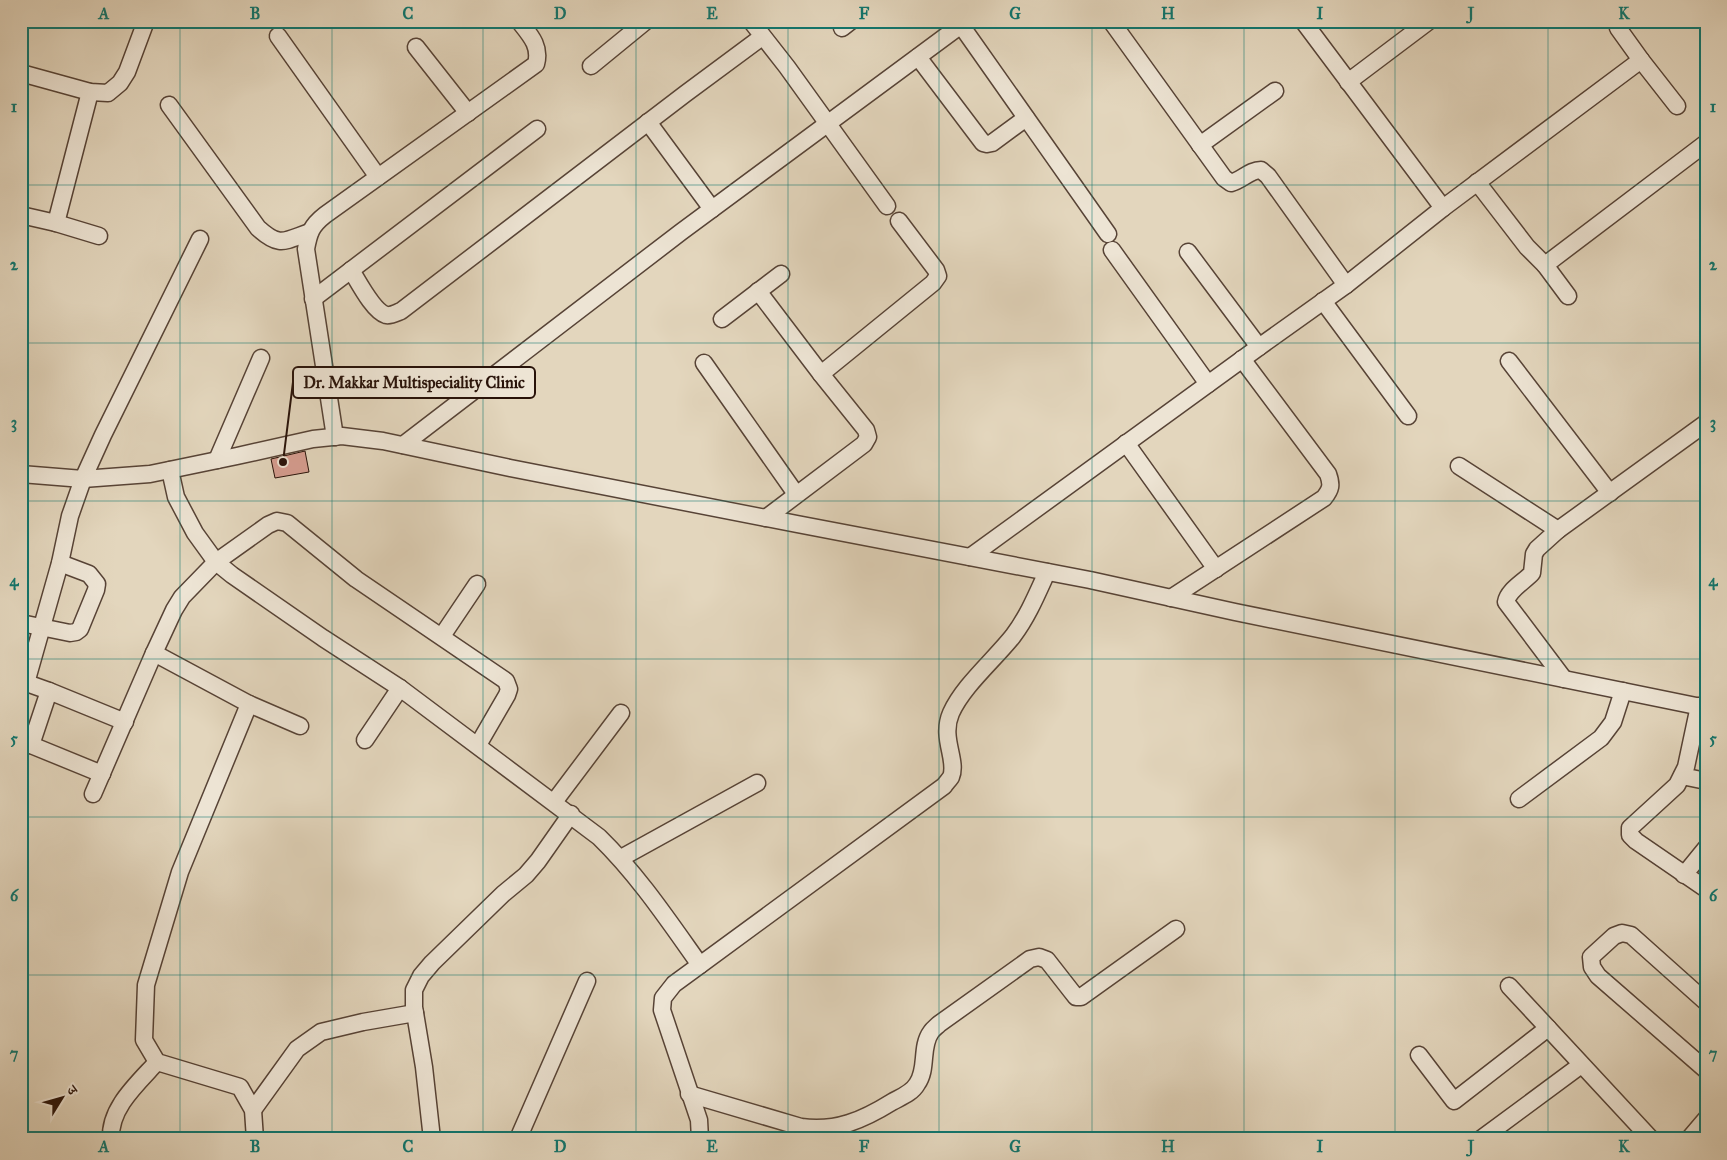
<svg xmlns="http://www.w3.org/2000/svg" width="1727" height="1160" font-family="'IM FELL Great Primer','Noto Serif Devanagari',serif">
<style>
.building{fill:#d69d90;stroke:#281209}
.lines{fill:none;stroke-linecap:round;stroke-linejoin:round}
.minor-casing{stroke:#574336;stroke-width:19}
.minor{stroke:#ede4d4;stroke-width:16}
.grid{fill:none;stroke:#0f766e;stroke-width:1;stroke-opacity:0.55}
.leader{fill:none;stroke:#281209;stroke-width:2}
.callout-dot{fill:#281209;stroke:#ede4d4;stroke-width:2}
.callout{fill:#ede4d4;stroke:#281209;stroke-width:2}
.callout-label{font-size:16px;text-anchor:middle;font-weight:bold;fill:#281209}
.neatline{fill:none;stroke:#0f766e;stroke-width:2}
.grid-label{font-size:16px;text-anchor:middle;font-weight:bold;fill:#0f766e}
</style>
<rect width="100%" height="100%" fill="#e3d6bd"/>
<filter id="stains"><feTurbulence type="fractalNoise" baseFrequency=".004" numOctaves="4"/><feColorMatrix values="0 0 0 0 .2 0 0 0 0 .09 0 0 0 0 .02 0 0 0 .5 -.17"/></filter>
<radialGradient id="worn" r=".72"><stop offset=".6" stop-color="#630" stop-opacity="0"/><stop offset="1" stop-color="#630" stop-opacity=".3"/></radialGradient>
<polygon class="building" points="305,451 309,472 275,478 271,459"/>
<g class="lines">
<defs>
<g id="minor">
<polyline points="751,21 787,67 887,206"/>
<polyline points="958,21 1108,234"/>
<path d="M 1111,21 L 1224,178 L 1231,183 C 1242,180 1250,170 1261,170 L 1268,176 L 1346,285"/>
<polyline points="842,28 851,21"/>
<polyline points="1618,28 1641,60"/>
<polyline points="278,36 378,177"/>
<polyline points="416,47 468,113"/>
<polyline points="918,57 983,143 987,144 992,143 1026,118"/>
<polyline points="591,66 646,21"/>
<polyline points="21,73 90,92 108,93 120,83 127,72 146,21"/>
<polyline points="1348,82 1429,21"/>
<path d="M 169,105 L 258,228 C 280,248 284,241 310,232"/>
<polyline points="648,122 712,209"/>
<polyline points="1200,145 1275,91"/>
<polyline points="1477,182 1527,247 1545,265 1706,143"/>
<polyline points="1443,208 1641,60 1677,106"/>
<polyline points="21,215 56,223 99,236"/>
<polyline points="56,223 90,92"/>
<polyline points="1112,250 1208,384"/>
<polyline points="1188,252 1259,347"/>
<polyline points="1545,265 1568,296"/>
<path d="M 351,270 C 358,281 373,311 386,315 C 391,316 396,313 401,311 L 685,94 L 762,37"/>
<polyline points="758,291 821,374"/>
<polyline points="313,299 537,129"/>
<polyline points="1323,301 1408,416"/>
<polyline points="722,319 781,274"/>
<polyline points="1509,361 1610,493"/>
<polyline points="704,363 796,494"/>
<path d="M 335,437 L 306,249 C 309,233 311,226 325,215 L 536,64 C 541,46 530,35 519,21"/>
<polyline points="1126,443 1216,569"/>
<polyline points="403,445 681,232 961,25"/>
<polyline points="217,460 261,358"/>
<path d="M 1459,466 L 1558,530 L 1537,549 L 1534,554 L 1532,573 C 1524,582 1508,590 1506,602 L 1564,679"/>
<path d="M 170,470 L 176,497 L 195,533 L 216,562 L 232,575 L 323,638 L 400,688 L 599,837 C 638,875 668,920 700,965"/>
<polyline points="21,474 83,479 150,474 237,456 313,439 342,436 383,441 510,468 797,524 1090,580 1235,612 1706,708"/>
<polyline points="766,518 864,444 868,437 866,430 821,374 933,283 938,276 936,270 899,221"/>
<polyline points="1558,530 1706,423"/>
<polyline points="970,557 1259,347 1346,285 1443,208 1303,21"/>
<path d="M 1171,598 L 1324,498 C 1331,489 1332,485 1328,474 L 1242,359"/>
<polyline points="21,623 70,633 76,632 80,629 96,590 97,584 89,574 60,563"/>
<polyline points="442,636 477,584"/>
<polyline points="154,653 249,704 300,726"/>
<polyline points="21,681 49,691 31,745 21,741"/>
<polyline points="26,683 60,563 70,516 83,479 103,435 200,239"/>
<polyline points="49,691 125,722"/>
<polyline points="249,704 180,872 146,985 144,1040 157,1062 240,1087 253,1110 255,1139"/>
<polyline points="1699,706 1686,767 1677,785 1630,828 1630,835 1636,841 1706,889"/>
<polyline points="365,740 400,688"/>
<polyline points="31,745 102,774"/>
<polyline points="1682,776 1706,781"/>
<polyline points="93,794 154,653 174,610 182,597 216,562 268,525 277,521 287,523 356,579 506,681 509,689 507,695 478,745"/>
<polyline points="1519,799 1601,738 1613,722 1623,691"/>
<polyline points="554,802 621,713"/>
<polyline points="621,858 757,783"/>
<polyline points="1684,875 1706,848"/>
<polyline points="1509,986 1651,1139"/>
<polyline points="1706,1002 1631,935 1622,933 1614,936 1591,957 1592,967 1598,976 1706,1070"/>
<polyline points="1419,1055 1454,1101 1548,1028"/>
<path d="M 689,1094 L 801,1127 C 836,1132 863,1120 892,1102 C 901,1097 912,1093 917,1084 C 928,1069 920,1047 931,1032 C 933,1029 936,1027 939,1024 L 1030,959 L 1039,957 L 1047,960 L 1072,992 L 1076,997 L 1081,997 L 1176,929"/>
<polyline points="253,1110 297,1049 321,1032 363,1022 415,1013"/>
<path d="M 111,1139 C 109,1108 138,1083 157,1062"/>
<polyline points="432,1139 424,1067 414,1007 414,990 421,976 432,963 503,894 526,875 538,861 571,814"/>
<polyline points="518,1139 587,981"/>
<path d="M 700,1139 L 699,1120 L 662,1010 L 663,998 L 674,984 L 700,965 L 944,786 C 946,783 949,780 951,777 C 958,760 940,738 951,713 C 963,686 994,660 1013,636 C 1028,616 1037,594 1047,572"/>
<polyline points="1481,1139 1581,1065"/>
<polyline points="1689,1139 1706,1119"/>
</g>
</defs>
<use href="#minor" class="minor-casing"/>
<use href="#minor" class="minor"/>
</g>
<path class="grid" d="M 180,21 L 180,1139M 332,21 L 332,1139M 483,21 L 483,1139M 636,21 L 636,1139M 788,21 L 788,1139M 939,21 L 939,1139M 1092,21 L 1092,1139M 1244,21 L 1244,1139M 1395,21 L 1395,1139M 1548,21 L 1548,1139M 21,185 L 1706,185M 21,343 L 1706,343M 21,501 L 1706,501M 21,659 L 1706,659M 21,817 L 1706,817M 21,975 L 1706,975"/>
<path class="leader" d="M283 462L293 382"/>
<circle class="callout-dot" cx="283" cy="462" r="5"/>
<rect class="callout" x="293" y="367" width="242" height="31" rx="5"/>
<g class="callout-label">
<text x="414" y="388">Dr. Makkar Multispeciality Clinic</text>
</g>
<rect width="1727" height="1160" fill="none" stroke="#e3d6bd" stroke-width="55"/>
<g transform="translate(62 1098) rotate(53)" stroke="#ede4d4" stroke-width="4" paint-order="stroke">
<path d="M0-4L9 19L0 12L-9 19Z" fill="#281209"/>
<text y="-8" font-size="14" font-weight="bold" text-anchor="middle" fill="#281209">उ</text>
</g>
<rect x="28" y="28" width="1672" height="1104" class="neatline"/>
<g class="grid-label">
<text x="104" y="19">A</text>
<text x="255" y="19">B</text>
<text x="408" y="19">C</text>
<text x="560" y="19">D</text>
<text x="712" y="19">E</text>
<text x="864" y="19">F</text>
<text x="1015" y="19">G</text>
<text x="1168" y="19">H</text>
<text x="1320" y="19">I</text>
<text x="1471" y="19">J</text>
<text x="1624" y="19">K</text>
<text x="14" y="112">1</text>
<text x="1713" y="112">1</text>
<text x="14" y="270">2</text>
<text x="1713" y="270">2</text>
<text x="14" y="428">3</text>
<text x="1713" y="428">3</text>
<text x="14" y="586">4</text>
<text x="1713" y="586">4</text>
<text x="14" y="744">5</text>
<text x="1713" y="744">5</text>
<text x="14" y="901">6</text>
<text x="1713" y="901">6</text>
<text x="14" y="1059">7</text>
<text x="1713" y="1059">7</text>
<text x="104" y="1152">A</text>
<text x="255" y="1152">B</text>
<text x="408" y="1152">C</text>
<text x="560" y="1152">D</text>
<text x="712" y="1152">E</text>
<text x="864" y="1152">F</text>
<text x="1015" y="1152">G</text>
<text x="1168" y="1152">H</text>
<text x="1320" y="1152">I</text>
<text x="1471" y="1152">J</text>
<text x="1624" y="1152">K</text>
</g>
<rect width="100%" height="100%" filter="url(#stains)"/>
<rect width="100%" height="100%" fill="url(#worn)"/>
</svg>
